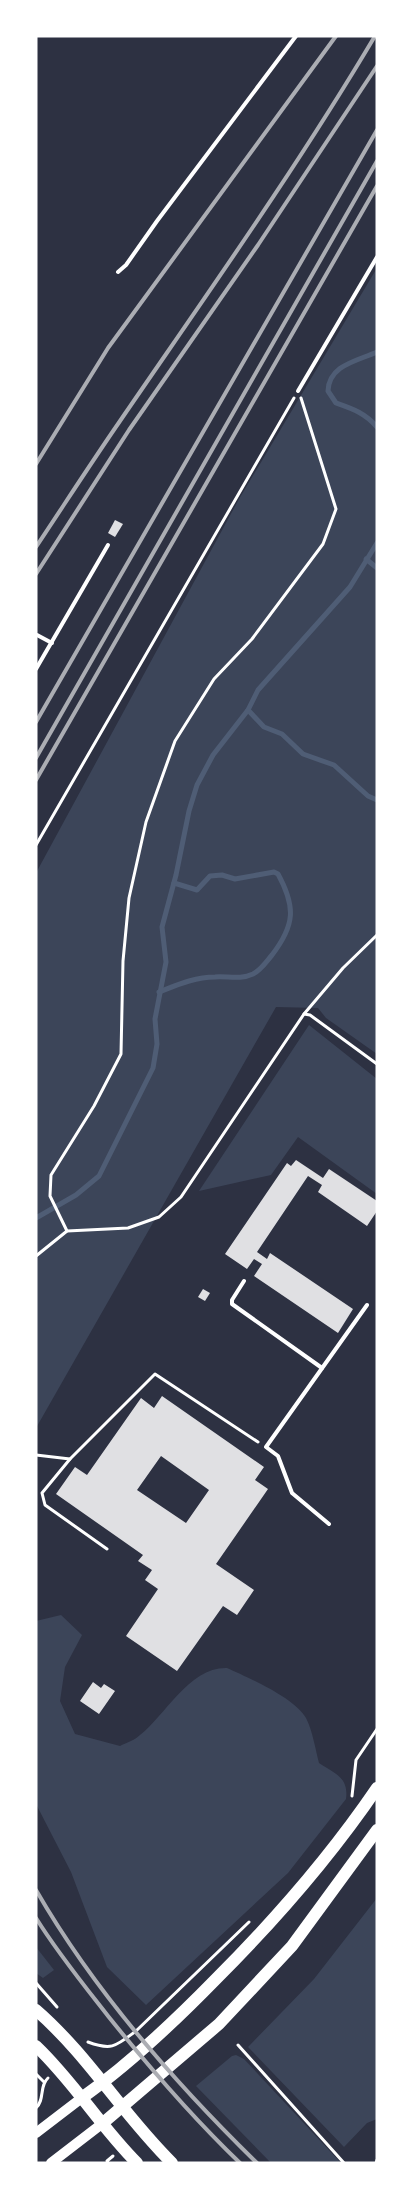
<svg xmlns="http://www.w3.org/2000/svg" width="413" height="2199" font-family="Lato,sans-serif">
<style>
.green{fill:#3c4559}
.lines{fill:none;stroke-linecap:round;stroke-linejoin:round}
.stream{stroke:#4f5d75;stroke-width:5}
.building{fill:#e0e0e3;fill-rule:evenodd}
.path{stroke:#fff;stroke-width:3}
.service{stroke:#fff;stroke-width:4}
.secondary{stroke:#fff;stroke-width:10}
.primary{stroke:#fff;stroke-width:12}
.rail{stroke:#abadb3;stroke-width:4}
</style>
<rect width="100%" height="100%" fill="#2d3142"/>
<g class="green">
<polygon points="377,268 377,1054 326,1018 318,1008 276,1007 36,1428 36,873 239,499"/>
<polygon points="309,1025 377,1079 377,1194 298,1137 271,1175 199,1191"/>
<path d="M 61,1615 L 82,1635 L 65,1667 L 60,1701 L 75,1734 L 120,1746 C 126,1743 135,1740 140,1735 C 165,1716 189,1667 227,1668 C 247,1677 295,1698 306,1718 C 313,1732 315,1748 319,1763 C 334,1773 349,1777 346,1799 L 288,1873 L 146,2005 L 107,1967 L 71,1872 L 36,1804 L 36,1621 Z"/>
<polygon points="377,1898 377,2119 367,2123 344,2147 248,2047 314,1979"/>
<polygon points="36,1947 54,1970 43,1978 36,1973"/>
<polygon points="236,2055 244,2059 341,2163 271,2163 196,2086 232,2056"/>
</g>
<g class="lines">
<g class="stream">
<path d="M 377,352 C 357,361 329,365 328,391 L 336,403 C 353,409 365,413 377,427"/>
<polyline points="366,559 377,568"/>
<polyline points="248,710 264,727 282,734 303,754 334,765 368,796 377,800"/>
<path d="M 159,992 C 177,985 195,977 215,977 C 228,976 240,980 253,974 C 261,970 266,962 272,955 C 295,925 296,907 278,874 L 274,872 L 235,879 L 222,875 L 210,876 L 197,890 L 174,883"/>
<polyline points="36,1218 76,1195 99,1176 153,1068 157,1044 155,1019 166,962 162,927 176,875 189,811 197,785 213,755 248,710 258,690 350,587 377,543"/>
</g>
</g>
<g class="building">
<polygon points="115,520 123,524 115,537 108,533"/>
<polygon points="296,1160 323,1178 329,1169 377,1201 377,1211 367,1226 318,1192 322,1185 308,1176 257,1252 267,1259 270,1253 353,1309 338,1333 254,1276 262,1264 254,1259 247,1269 225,1254 287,1163 291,1166"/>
<polygon points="203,1289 210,1293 205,1301 198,1297"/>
<path d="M 162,1396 L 264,1467 L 255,1480 L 268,1489 L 216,1564 L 254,1590 L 237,1615 L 223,1606 L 177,1671 L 126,1636 L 158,1589 L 145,1580 L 152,1570 L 138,1561 L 143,1555 L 56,1494 L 75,1467 L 87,1475 L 141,1398 L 154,1408 ZM 161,1456 L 209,1490 L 186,1523 L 137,1490 Z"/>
<polygon points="93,1682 101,1688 104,1684 115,1691 99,1714 80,1701"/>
</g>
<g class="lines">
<g class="path">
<polyline points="36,845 294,398"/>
<polyline points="304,1014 310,1015 377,1064"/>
<polyline points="67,1231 50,1196 51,1175 94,1106 121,1054 123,961 129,898 146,822 175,741 214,679 252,639 323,544 336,509 301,398"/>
<polyline points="36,1256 67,1231 128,1228 159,1217 181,1197 304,1014 343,968 377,935"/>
<polyline points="36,1455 70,1459"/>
<polyline points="107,1549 45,1505 42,1493 70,1459 155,1374 258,1442"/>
<polyline points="352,1796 356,1760 377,1729"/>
<polyline points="36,1983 57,2007"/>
<path d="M 88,2042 C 112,2051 116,2046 136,2031 L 249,1922"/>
<polyline points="238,2045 344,2163"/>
<polyline points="36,2074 44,2082"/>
<path d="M 36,2108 C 45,2100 39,2086 48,2078"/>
<polyline points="108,2163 107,2161 113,2156"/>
<polyline points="376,2163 377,2160"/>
</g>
<g class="service">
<polyline points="118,272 126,265 157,221 296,36"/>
<polyline points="298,391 377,257"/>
<polyline points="37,635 52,643"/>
<polyline points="36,669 108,545"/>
<polyline points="244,1281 232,1300 232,1304 322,1368"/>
<polyline points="329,1524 292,1493 278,1456 266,1447 367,1305"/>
</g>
<g class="secondary">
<polyline points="36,2133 83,2097"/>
<polyline points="51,2163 103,2123"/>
</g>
<g class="primary">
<path d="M 36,2010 C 88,2055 123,2115 172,2163"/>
<path d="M 36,2046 C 74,2082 100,2126 137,2163"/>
<path d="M 83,2097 C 131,2063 175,2021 216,1979 C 275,1920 330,1857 377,1788"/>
<polyline points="103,2123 219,2024 292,1946 377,1830"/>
</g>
<g class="rail">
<polyline points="36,464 108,348 336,36"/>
<path d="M 36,547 C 64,505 91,463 120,421 C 207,294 296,169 375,36"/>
<polyline points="36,574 129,430 258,245 377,66"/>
<polyline points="36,722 377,130"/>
<polyline points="36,758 377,161"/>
<polyline points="36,780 377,186"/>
<path d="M 36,1890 C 93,1989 175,2083 257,2163"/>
<path d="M 36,1918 C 57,1952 83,1984 108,2016 C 149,2067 192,2117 240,2163"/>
</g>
</g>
<rect width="413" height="2199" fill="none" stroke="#ffffff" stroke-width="75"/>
</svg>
